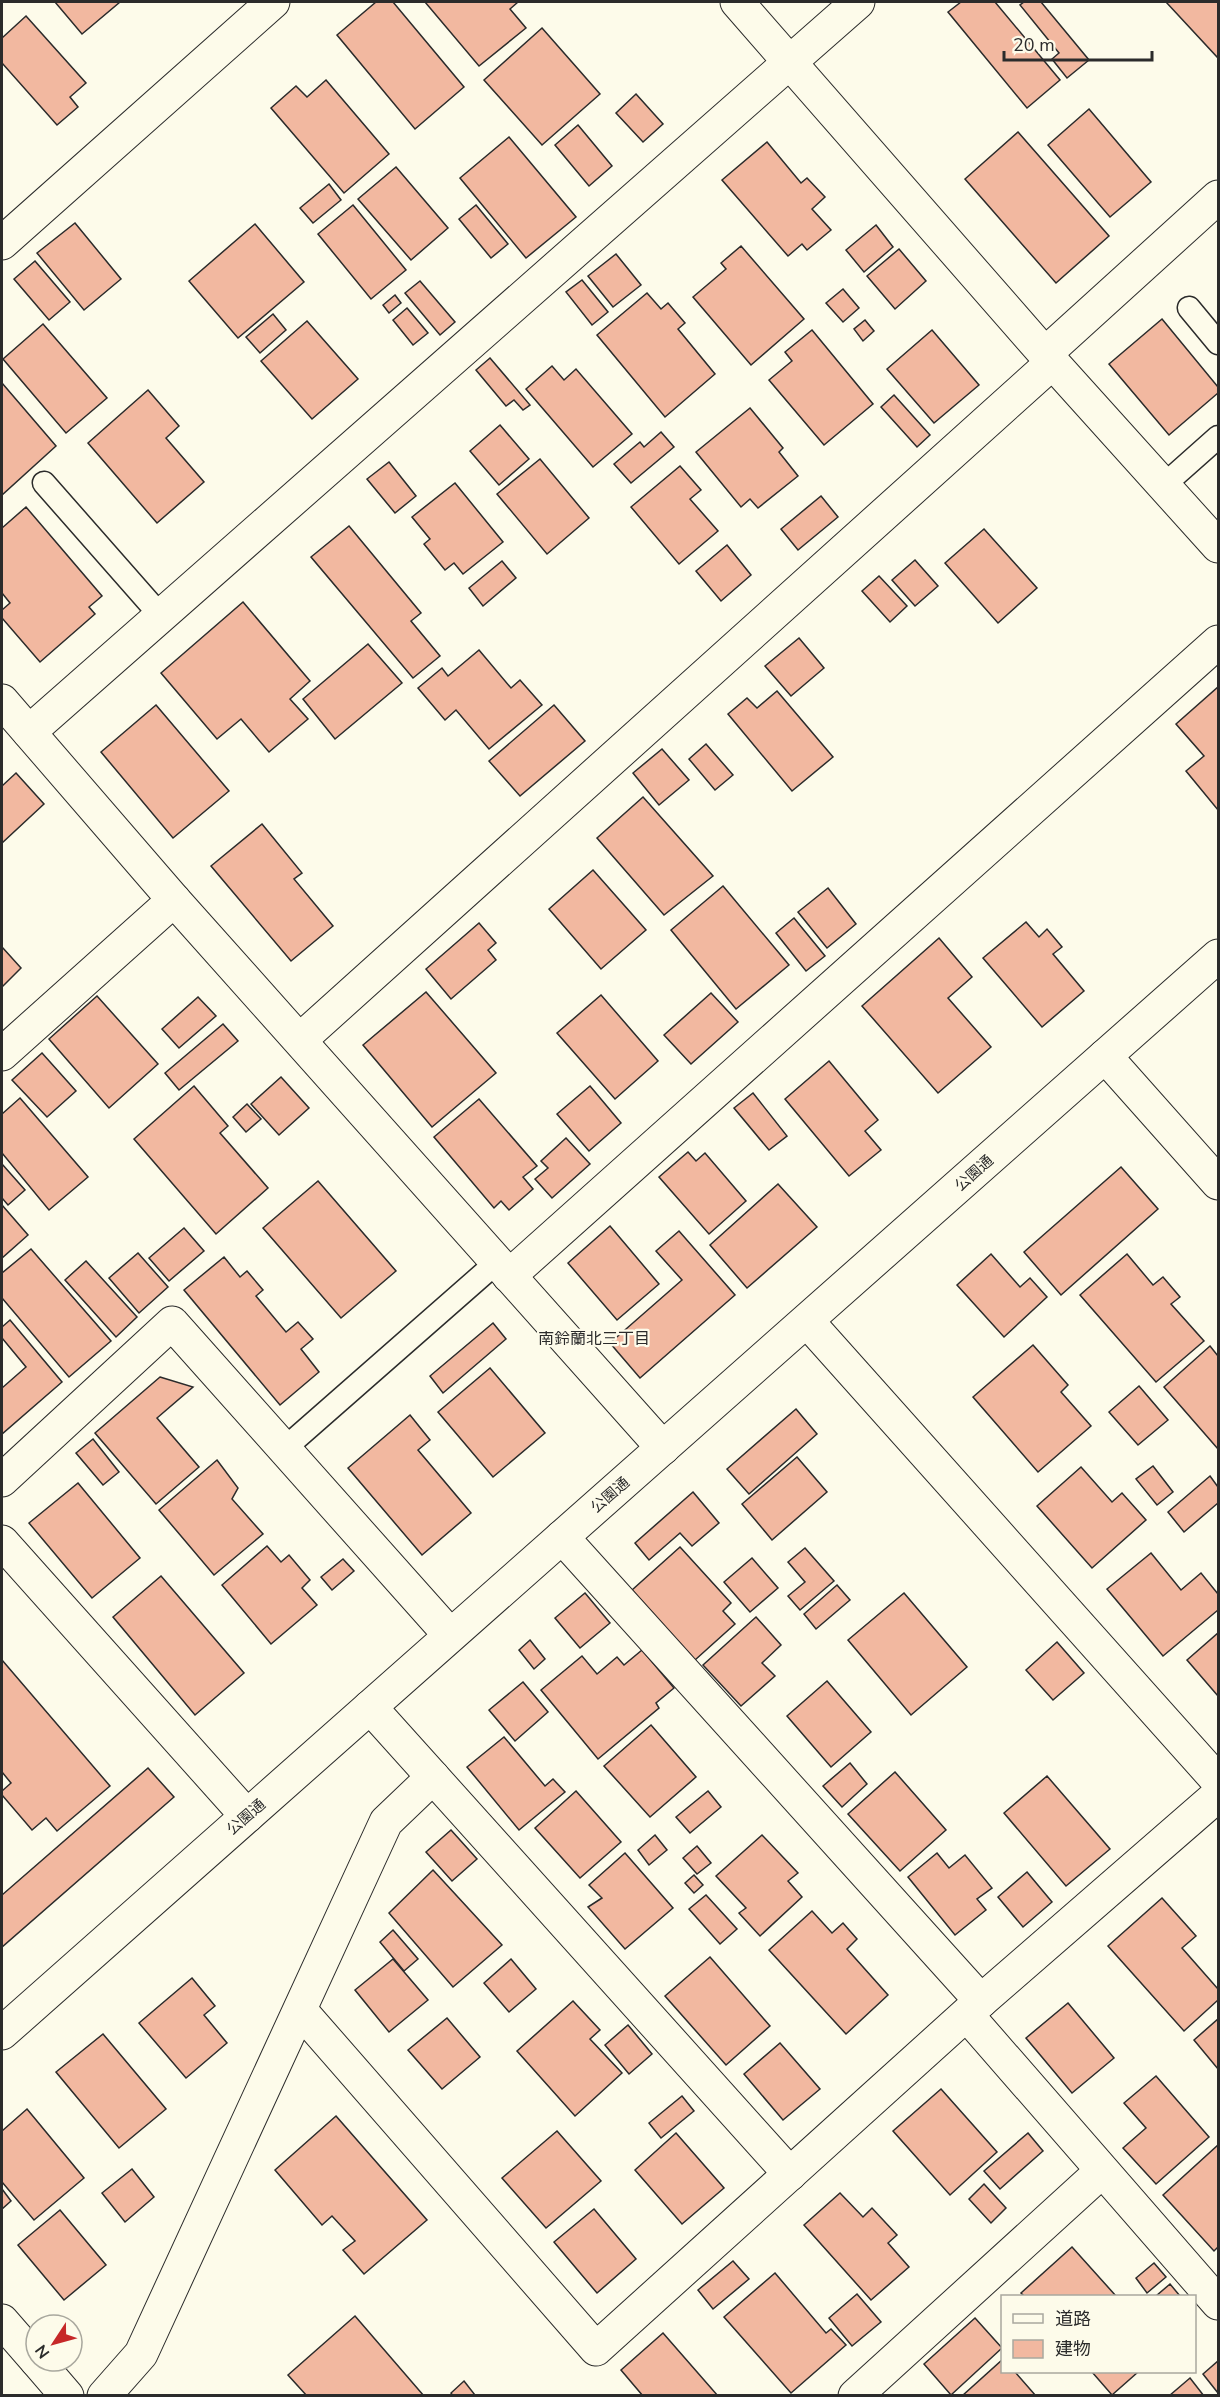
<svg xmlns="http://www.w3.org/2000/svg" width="1220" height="2397" font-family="'Nunito Sans','Noto Sans JP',sans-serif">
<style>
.building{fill:#f2b8a0;stroke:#2b2b2b;stroke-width:1.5}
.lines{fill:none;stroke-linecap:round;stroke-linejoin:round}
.lane-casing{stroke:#2b2b2b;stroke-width:25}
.street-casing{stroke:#2b2b2b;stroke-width:35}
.secondary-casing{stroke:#2b2b2b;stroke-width:35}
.lane{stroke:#fdfbea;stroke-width:22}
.street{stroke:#fdfbea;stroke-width:33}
.secondary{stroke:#fdfbea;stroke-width:33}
.labels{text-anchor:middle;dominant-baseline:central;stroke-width:4.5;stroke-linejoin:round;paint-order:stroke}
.street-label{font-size:15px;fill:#2b2b2b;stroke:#fdfbea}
.neighbourhood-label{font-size:16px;fill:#2b2b2b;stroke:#fdfbea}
</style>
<rect width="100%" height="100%" fill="#fdfbea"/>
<g class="building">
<polygon points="55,2 120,2 82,34"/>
<polygon points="376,2 393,2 464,87 415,129 337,35"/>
<polygon points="425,2 518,2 510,9 526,28 479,66"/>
<polygon points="961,2 995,2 1060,80 1027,108 948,12"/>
<polygon points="1024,2 1041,2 1089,60 1067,78 1052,59 1059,53 1020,5"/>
<polygon points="1166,2 1218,2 1218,58"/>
<polygon points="26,16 86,83 70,97 78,107 57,125 2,63 2,38"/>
<polygon points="542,28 600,94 542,145 484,80"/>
<polygon points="326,80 389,154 344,193 271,108 296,86 307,97"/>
<polygon points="636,94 663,124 643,142 616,113"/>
<polygon points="1089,109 1151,182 1110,217 1048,145"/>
<polygon points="578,125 612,166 589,186 555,145"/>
<polygon points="1018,132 1109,236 1056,283 965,179"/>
<polygon points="509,137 576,217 526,258 460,178"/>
<polygon points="767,142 801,183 807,178 825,197 812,209 831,230 807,250 802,244 788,256 722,180"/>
<polygon points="396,167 448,228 411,260 358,199"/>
<polygon points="329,184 341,200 313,223 300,208"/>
<polygon points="353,205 406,270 371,299 318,234"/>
<polygon points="476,205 508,244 491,258 459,219"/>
<polygon points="75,223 121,279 84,310 37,253"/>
<polygon points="255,224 304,282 238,338 189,281"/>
<polygon points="876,225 893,247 864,272 846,250"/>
<polygon points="741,246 804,319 751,365 693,297 726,269 721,263"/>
<polygon points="899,249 926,281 895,309 867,276"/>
<polygon points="616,254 641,285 613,307 588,276"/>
<polygon points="35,261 70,302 49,320 14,279"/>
<polygon points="582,280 608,312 592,325 566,292"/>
<polygon points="420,281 455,322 440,335 405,293"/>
<polygon points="843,289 859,308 843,322 826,303"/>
<polygon points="647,293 661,309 668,303 685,323 678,329 715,374 665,417 597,335"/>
<polygon points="395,295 401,303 389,313 383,305"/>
<polygon points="407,308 428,333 413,345 393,320"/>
<polygon points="273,314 286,330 260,353 246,337"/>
<polygon points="1162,319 1218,387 1218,393 1169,435 1109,364"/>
<polygon points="865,320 874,331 863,341 854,329"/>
<polygon points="307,321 358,379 312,419 261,361"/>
<polygon points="43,324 107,398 66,433 3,359"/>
<polygon points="812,330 873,404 824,445 769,380 792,361 785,352"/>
<polygon points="932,330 979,385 934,423 887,369"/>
<polygon points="490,358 530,405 523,410 514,400 506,406 476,370"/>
<polygon points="552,366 564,380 576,369 632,434 593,467 526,389"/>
<polygon points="2,383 56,446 2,495"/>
<polygon points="148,390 179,426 166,438 204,482 157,523 88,443"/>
<polygon points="894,395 930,435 917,447 881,407"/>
<polygon points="750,408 783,448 779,452 798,476 758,508 750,499 741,507 696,452"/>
<polygon points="500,425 529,459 499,485 470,451"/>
<polygon points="661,432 674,447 631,483 614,464 640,442 644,447"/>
<polygon points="540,459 589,518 547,554 497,494"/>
<polygon points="389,462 416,496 395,513 367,479"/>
<polygon points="680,466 701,490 690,499 718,531 679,564 631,507"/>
<polygon points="455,483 503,542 463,574 454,563 445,570 424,544 430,539 412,517"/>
<polygon points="821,496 838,517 798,550 781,529"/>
<polygon points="26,507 102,596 89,607 95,614 40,662 2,618 2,610 10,603 2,593 2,528"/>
<polygon points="349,526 421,613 411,621 440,656 413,678 311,557"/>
<polygon points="984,529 1037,588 998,623 945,563"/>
<polygon points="727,545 751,575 721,601 696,571"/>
<polygon points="915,560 938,586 915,606 892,580"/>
<polygon points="502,561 516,578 483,606 469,588"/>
<polygon points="879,576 907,606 890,622 862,591"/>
<polygon points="243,602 310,681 290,699 308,719 269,752 241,719 217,739 161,673"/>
<polygon points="799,638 824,668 791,696 765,666"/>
<polygon points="368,644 402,683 335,739 303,699"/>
<polygon points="479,650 511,688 520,680 542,705 489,749 456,710 445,720 418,688 442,668 448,676"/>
<polygon points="1218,687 1218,810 1186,771 1204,756 1176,724"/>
<polygon points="777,691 833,757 792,791 728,714 747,698 757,708"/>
<polygon points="156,705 229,791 173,838 101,752"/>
<polygon points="554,705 585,741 520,796 489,761"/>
<polygon points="706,744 733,775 715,790 689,759"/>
<polygon points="662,749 689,780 659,805 633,773"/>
<polygon points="16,773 44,804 2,843 2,786"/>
<polygon points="643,797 713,876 664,915 597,838"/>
<polygon points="262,824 302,873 294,879 333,926 291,961 211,866"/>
<polygon points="593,870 646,930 601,969 549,909"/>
<polygon points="723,886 789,965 736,1009 671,930"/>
<polygon points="828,888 856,924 827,948 798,912"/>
<polygon points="794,918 825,956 806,971 776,933"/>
<polygon points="1026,922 1039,937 1047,929 1062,947 1053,954 1084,991 1042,1027 983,958"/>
<polygon points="479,923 496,943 488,950 496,960 451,999 426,969"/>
<polygon points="939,938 972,977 948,998 991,1047 938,1093 862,1006"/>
<polygon points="2,947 21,968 2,987"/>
<polygon points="426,992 496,1073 432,1127 363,1045"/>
<polygon points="711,993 738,1022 691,1064 664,1035"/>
<polygon points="601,995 658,1061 615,1099 557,1033"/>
<polygon points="97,996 158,1064 109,1108 49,1039"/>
<polygon points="198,997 216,1016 179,1048 162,1029"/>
<polygon points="223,1024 238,1041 179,1090 165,1073"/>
<polygon points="42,1053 76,1091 47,1117 12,1080"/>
<polygon points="829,1061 878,1120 865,1131 881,1150 849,1176 785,1099"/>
<polygon points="281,1077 309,1108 279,1135 251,1104"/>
<polygon points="194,1086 228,1126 220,1133 268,1188 216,1234 134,1139"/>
<polygon points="590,1086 621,1123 589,1151 557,1114"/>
<polygon points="753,1093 787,1136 769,1150 734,1108"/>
<polygon points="20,1098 88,1177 49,1210 2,1153 2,1114"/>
<polygon points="479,1099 537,1166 523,1177 533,1189 509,1210 501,1201 494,1208 434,1137"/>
<polygon points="247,1104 261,1119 246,1132 233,1117"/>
<polygon points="566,1138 590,1164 552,1198 535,1179 548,1168 541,1161"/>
<polygon points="688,1152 696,1161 705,1153 746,1201 709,1234 659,1177"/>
<polygon points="2,1164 25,1190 8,1205 2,1198"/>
<polygon points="1121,1167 1158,1209 1061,1295 1024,1252"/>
<polygon points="318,1181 396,1271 341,1318 263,1228"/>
<polygon points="778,1184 817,1227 747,1288 710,1245"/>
<polygon points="2,1205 28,1235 2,1258"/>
<polygon points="610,1226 659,1284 617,1320 568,1263"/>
<polygon points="184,1228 204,1251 169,1281 149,1258"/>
<polygon points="679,1231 735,1295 640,1378 610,1343 682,1280 656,1251"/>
<polygon points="31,1249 111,1341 69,1377 2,1298 2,1273"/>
<polygon points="138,1253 168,1287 139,1313 109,1278"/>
<polygon points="991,1254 1020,1287 1030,1278 1047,1297 1004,1337 957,1285"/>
<polygon points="1127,1254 1153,1285 1163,1277 1180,1297 1171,1304 1204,1341 1156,1382 1080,1295"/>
<polygon points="224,1257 240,1277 247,1271 263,1290 256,1296 286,1332 298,1322 313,1339 301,1349 319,1372 280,1405 184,1290"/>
<polygon points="86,1261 137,1317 116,1337 65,1280"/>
<polygon points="10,1320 62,1382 2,1434 2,1388 26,1367 2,1338 2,1327"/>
<polygon points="493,1323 506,1339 443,1393 430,1376"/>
<polygon points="1033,1345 1068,1385 1061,1392 1091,1426 1038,1472 973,1397"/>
<polygon points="1210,1346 1218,1356 1218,1449 1164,1387"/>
<polygon points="490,1368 545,1433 493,1477 438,1412"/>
<polygon points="160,1377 193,1387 157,1418 199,1467 156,1504 95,1433"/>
<polygon points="1139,1386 1168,1420 1138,1445 1109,1412"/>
<polygon points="796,1409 817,1434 749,1494 727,1469"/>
<polygon points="410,1415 430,1440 418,1450 471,1513 422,1555 348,1468"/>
<polygon points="93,1439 119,1472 103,1485 76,1453"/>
<polygon points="797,1457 827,1492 772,1540 742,1504"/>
<polygon points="217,1460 238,1488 232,1499 263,1534 214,1575 159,1510"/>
<polygon points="1153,1466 1173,1492 1157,1505 1136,1479"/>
<polygon points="1081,1467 1112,1502 1122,1493 1146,1520 1092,1568 1037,1506"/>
<polygon points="1210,1476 1218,1487 1218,1503 1184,1532 1168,1512"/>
<polygon points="78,1483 140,1558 92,1598 29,1523"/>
<polygon points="693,1492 719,1523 692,1546 680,1533 649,1560 635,1543"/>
<polygon points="267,1546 281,1562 289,1555 310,1580 302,1588 317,1605 271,1644 222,1585"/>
<polygon points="680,1547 731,1603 723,1611 735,1624 695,1660 632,1590"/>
<polygon points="805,1548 834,1581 800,1610 788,1596 805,1582 788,1562"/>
<polygon points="1151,1553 1181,1590 1201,1573 1218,1594 1218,1610 1163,1656 1107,1589"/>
<polygon points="752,1558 778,1588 750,1612 724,1582"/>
<polygon points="343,1559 354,1571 332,1590 321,1577"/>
<polygon points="161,1576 244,1673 195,1715 113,1617"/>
<polygon points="837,1585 850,1600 816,1629 804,1614"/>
<polygon points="585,1593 610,1623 580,1648 555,1618"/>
<polygon points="904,1593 967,1667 911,1715 848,1640"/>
<polygon points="756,1617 781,1645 762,1663 775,1676 741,1706 703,1665"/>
<polygon points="1218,1633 1218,1696 1187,1660"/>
<polygon points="530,1640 545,1659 534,1669 519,1650"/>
<polygon points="1057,1642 1084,1673 1053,1700 1026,1670"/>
<polygon points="642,1650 674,1688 656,1703 659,1708 598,1759 541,1690 582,1656 597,1674 617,1657 624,1665"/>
<polygon points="2,1660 110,1786 57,1831 46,1818 32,1830 2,1795 2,1791 11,1783 2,1772"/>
<polygon points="827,1681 871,1732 831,1767 787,1716"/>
<polygon points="523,1682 548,1712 515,1741 489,1710"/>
<polygon points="651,1725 696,1777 650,1817 604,1766"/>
<polygon points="504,1737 545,1786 553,1779 565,1792 519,1830 467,1767"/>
<polygon points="850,1763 867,1784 842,1807 823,1786"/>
<polygon points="148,1768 174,1797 2,1947 2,1895"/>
<polygon points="895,1772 946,1830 900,1871 848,1814"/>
<polygon points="1047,1776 1110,1849 1066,1886 1004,1813"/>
<polygon points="576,1791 621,1842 580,1878 535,1828"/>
<polygon points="708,1791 721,1807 690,1833 676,1817"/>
<polygon points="451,1830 477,1859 452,1881 426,1852"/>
<polygon points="655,1835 667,1850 649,1865 638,1850"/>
<polygon points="762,1835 798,1873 788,1881 802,1897 760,1936 739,1913 746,1908 716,1876"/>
<polygon points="697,1846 711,1863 697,1874 683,1858"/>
<polygon points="625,1853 673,1908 625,1949 588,1907 602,1898 589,1885"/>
<polygon points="937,1853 949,1868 965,1855 992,1888 977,1899 986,1910 955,1935 908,1877"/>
<polygon points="433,1870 502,1945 453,1987 389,1913"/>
<polygon points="1027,1872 1052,1902 1023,1927 998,1897"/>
<polygon points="694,1875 703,1885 694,1893 685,1883"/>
<polygon points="706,1895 737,1929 720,1944 689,1909"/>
<polygon points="1162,1898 1196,1936 1182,1948 1218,1989 1218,2000 1184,2031 1108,1946"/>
<polygon points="812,1911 832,1933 843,1923 857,1939 847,1949 888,1995 846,2034 769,1950"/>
<polygon points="393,1930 418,1959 404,1971 380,1942"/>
<polygon points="710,1957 770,2026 726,2065 665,1996"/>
<polygon points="393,1959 428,2000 389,2032 355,1990"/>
<polygon points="511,1959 536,1989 509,2012 484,1983"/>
<polygon points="192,1978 215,2006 204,2015 227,2043 186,2078 139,2023"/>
<polygon points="573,2001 600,2030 590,2039 622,2073 575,2116 517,2051"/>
<polygon points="1068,2003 1114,2058 1072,2093 1026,2038"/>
<polygon points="447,2018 480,2057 442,2089 408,2050"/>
<polygon points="1218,2019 1218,2069 1194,2040"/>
<polygon points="628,2025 652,2054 629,2074 605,2045"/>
<polygon points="103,2034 166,2109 119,2148 56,2072"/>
<polygon points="780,2043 820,2089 783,2120 744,2074"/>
<polygon points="1156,2076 1209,2137 1156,2184 1123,2148 1146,2128 1124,2103"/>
<polygon points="941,2089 997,2152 950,2195 893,2131"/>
<polygon points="682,2096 694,2111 661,2138 649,2123"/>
<polygon points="27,2109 84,2178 34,2220 2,2182 2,2131"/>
<polygon points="336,2116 427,2220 364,2274 343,2250 355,2241 332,2216 322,2225 275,2170"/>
<polygon points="557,2131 601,2181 546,2228 502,2178"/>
<polygon points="676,2133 724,2188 682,2224 635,2170"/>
<polygon points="1028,2133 1043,2151 1000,2189 984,2171"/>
<polygon points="1218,2145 1218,2247 1214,2251 1163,2195"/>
<polygon points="132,2169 154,2197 125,2222 102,2193"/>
<polygon points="984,2184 1006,2208 991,2223 969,2199"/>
<polygon points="2,2189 11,2201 2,2209"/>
<polygon points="840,2193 863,2217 872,2208 897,2235 888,2243 909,2267 871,2300 804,2225"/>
<polygon points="594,2209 636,2259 597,2293 554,2242"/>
<polygon points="60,2210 106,2265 64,2300 18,2245"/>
<polygon points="1072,2247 1116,2296 1024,2296 1021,2293"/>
<polygon points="733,2261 749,2279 713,2309 698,2290"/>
<polygon points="1154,2263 1166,2277 1147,2293 1136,2278"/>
<polygon points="775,2273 826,2333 831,2329 846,2345 791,2393 724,2317"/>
<polygon points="1170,2284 1180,2296 1156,2296"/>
<polygon points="857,2294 881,2322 852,2346 829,2318"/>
<polygon points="355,2316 424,2396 307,2396 288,2375"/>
<polygon points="975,2318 1002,2348 951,2395 924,2364"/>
<polygon points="663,2333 718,2396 643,2396 621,2370"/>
<polygon points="1002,2360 1002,2372 1015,2372 1036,2396 962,2396"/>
<polygon points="1218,2361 1218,2393 1203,2374"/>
<polygon points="1092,2372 1138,2372 1112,2395"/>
<polygon points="1190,2378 1204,2396 1169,2396"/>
<polygon points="464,2381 475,2395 453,2396 451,2393"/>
</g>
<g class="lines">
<defs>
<g id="lane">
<polyline points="1189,308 1218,343"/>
<polyline points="44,483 161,616"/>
<polyline points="1164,485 1218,437"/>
<polyline points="284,1449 497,1262"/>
</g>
<g id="street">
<polyline points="737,2 1045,354 1218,546"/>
<polyline points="2,243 273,2"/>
<polyline points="1045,354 1218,197"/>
<polyline points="2,701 174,900 663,1448"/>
<polyline points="29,732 858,2"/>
<polyline points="300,1040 1053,362"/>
<polyline points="2,1054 174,900"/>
<polyline points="1105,1056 1218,1183"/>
<polyline points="509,1276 1218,642"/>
<polyline points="807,1321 1218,1781"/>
<polyline points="2,1480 172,1323 450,1635"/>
<polyline points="562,1537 981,2001"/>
<polyline points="2,1542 247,1816"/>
<polyline points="370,1707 790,2174"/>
<polyline points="301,2011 596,2349 981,2001 1218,1795"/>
<polyline points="967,2015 1218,2303"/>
<polyline points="104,2396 141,2354 386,1822 433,1777"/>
<polyline points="855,2396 1102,2171"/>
</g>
<g id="secondary">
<polyline points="2,2033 1218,956"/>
<polyline points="2,2321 36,2360"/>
<polyline points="37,2361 67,2396"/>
</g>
</defs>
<use href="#lane" class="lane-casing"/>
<use href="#street" class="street-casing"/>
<use href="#secondary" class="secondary-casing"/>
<use href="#lane" class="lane"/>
<use href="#street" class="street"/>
<use href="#secondary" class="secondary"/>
</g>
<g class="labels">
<g class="street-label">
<text transform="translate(974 1173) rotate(-42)">公園通</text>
<text transform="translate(610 1495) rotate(-41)">公園通</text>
<text transform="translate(246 1817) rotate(-41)">公園通</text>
</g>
<g class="neighbourhood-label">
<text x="594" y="1339">南鈴蘭北三丁目</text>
</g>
</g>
<rect width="1220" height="2397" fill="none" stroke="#2b2b2b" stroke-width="6"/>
<rect x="1001" y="2295" width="195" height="78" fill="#fdfbea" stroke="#a9a89e" stroke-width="1.5"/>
<rect x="1013" y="2314" width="30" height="9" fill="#fdfbea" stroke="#a9a89e" stroke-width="1.5"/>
<text x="1055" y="2325" font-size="18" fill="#2b2b2b">道路</text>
<rect x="1013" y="2340" width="30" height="18" fill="#f2b8a0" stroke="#a9a89e" stroke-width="1.5"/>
<text x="1055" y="2355" font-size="18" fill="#2b2b2b">建物</text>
<g transform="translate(54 2343) rotate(234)"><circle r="28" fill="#fdfbea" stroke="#a9a89e" stroke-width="1.5"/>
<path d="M0-4.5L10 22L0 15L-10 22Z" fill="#c62828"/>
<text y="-9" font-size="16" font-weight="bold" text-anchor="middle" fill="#2b2b2b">N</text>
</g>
<path d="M1004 51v9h148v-9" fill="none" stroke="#2b2b2b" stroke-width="3"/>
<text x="1013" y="51" font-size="18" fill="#2b2b2b" stroke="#fdfbea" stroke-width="4.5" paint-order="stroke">20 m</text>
</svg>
